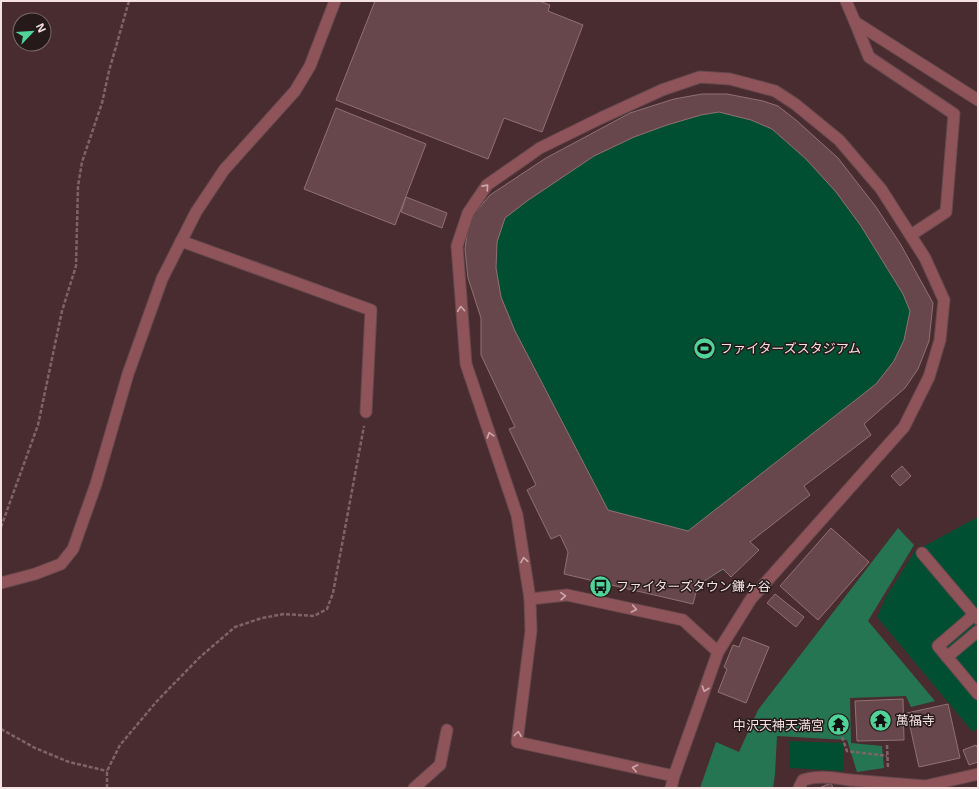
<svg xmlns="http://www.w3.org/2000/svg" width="979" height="789" font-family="'Open Sans','Noto Sans JP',sans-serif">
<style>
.green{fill:#004f32}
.forest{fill:#267552}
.building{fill:#67474b;stroke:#927073;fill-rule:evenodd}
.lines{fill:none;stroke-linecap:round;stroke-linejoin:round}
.service-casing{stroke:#65494c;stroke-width:13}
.minor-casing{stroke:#65494c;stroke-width:13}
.path{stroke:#7e6466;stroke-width:2.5;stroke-dasharray:4 2;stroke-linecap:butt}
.service{stroke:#8f535a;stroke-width:11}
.minor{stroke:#8f535a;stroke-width:11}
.oneway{stroke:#cca9ac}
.labels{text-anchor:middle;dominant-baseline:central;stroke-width:3;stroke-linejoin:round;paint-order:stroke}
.poi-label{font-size:13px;fill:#f5e2e3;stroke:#26191a;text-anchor:start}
</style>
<rect width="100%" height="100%" fill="#492c2f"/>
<g class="green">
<polygon points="702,94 727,94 778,106 796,120 838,158 876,207 933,303 929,341 918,369 905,388 864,424 871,435 804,486 810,495 750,542 759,550 731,577 723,570 698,585 693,604 564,574 568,552 560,535 551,539 527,490 536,485 509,429 515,426 481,355 481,318 468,278 465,249 469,220 490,195 546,158 630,113 674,99"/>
<polygon points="978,517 978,728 973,732 877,617 886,597 915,551"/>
<polygon points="790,741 844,743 843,771 789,768"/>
</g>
<polygon class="forest" points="898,528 914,545 868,621 935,701 911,707 906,696 850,698 851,743 882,746 884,768 857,772 847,740 777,736 775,774 773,788 700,788 716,742 739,752 758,710"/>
<g class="building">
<polygon points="375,1 539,1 550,5 548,11 583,25 542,132 504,118 488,159 336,100"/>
<path d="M 702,94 L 727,94 L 763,101 L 778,106 L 796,120 L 838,158 L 876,207 L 901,245 L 933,303 L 929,341 L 918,369 L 905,388 L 864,424 L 871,435 L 804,486 L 810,495 L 750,542 L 759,550 L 731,577 L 723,569 L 698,585 L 693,604 L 564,574 L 568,552 L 560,535 L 551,539 L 527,490 L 536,485 L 509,429 L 515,427 L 481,355 L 481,318 L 468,278 L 465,249 L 469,220 L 490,195 L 546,158 L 630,113 L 674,99 ZM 719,112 L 751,120 L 772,129 L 806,159 L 836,192 L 861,226 L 903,294 L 910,311 L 904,340 L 894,361 L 876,384 L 688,531 L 608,510 L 515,331 L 501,297 L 496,268 L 497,242 L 505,218 L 527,201 L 594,156 L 634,137 L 667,125 L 701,115 Z"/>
<polygon points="336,108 426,144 395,225 304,189"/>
<polygon points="406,197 447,213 442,228 401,212"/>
<polygon points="902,466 911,476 900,486 891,476"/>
<polygon points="831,528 869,562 818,620 780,586"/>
<polygon points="775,594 804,617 796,627 767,603"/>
<polygon points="743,637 769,647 746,703 718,692 727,669 724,667 733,645 739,647"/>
<polygon points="903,699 904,740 857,741 855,701"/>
<polygon points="948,704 960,758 919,767 907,713"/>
<polygon points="976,745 978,749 978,762 969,765 963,750"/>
<polygon points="831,783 833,788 819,788"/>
</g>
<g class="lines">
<defs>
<g id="service">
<polyline points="855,22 869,57 954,114 946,212 911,235"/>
<polyline points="922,553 978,619"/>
<polyline points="530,599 567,595 683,620 718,652"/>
<polyline points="974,615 938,646 978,694"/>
<polyline points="947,657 978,631"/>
<polyline points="850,780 925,786 978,774"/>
<polyline points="414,788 440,765 447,730"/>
<polyline points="671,788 674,776 718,652 751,599 904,427 929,377 940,340 944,300 925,258 881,189 839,140 795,104 775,91 730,79 700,77 662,90 601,118 540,148 487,185 468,213 457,246 466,364 517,515 530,599 531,631 517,742 674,776"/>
</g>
<g id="minor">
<polyline points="846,1 855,22 978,100"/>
<polyline points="181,241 371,310 366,412"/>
<polyline points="1,583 35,574 61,564 73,549 96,484 128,374 162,279 196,212 224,170 295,91 310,66 335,1"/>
<path d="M 799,788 L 803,780 C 819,775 834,778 850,780"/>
</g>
</defs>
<use href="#service" class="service-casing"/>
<use href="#minor" class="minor-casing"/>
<g class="path">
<polyline points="1,527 38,425 62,311 76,266 78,186 82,162 102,103 109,71 129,1"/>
<polyline points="1,729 35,748 69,762 107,771"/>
<polyline points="842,737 847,751 887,756"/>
<polyline points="887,745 888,768"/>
<polyline points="107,788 107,771 120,745 157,701 200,657 235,627 262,618 284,614 314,616 327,609 333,593 364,426"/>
</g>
<use href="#service" class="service"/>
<use href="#minor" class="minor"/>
</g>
<defs><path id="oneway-chevron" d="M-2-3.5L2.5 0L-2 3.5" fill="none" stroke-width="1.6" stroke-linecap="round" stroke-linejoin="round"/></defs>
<g class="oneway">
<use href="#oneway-chevron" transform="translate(486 187) rotate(-48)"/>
<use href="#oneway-chevron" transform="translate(461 309) rotate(-94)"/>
<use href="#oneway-chevron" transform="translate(490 435) rotate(-108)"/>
<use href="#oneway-chevron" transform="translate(524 560) rotate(-99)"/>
<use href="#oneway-chevron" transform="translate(563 596) rotate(-2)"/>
<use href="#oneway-chevron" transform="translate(634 609) rotate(12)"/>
<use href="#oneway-chevron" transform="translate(705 689) rotate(109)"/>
<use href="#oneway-chevron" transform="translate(518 734) rotate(-83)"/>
<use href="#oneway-chevron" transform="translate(635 768) rotate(-168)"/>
</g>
<defs>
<symbol id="stadium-disc" viewBox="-11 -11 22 22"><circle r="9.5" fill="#50d398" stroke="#26191a"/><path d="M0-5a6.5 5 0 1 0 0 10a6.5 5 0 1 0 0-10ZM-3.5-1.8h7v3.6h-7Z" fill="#111"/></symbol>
<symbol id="bus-disc" viewBox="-11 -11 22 22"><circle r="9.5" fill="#50d398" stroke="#26191a"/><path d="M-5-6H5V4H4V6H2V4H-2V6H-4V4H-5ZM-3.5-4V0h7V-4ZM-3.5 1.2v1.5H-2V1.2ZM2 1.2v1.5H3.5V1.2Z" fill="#111"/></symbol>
<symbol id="temple-disc" viewBox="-11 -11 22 22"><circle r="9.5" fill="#50d398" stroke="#26191a"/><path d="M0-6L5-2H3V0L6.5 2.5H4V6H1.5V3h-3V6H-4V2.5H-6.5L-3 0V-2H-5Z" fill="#111"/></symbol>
</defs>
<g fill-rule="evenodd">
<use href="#stadium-disc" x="692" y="336" width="25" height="25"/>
<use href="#bus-disc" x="588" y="574" width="25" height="25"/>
<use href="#temple-disc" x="868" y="708" width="25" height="25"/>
<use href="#temple-disc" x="826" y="712" width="25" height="25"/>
</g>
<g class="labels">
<g class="poi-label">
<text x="720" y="348">ファイターズスタジアム</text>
<text x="616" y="586">ファイターズタウン鎌ヶ谷</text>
<text x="896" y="720">萬福寺</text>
<text x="824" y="725" text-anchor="end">中沢天神天満宮</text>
</g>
</g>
<rect width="979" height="789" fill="none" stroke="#f5e2e3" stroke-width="4"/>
<g transform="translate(32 32) rotate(65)"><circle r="19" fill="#26191a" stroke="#79696a"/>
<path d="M0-3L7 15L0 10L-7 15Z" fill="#50d398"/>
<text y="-6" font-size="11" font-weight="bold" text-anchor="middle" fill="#f5e2e3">N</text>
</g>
</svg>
